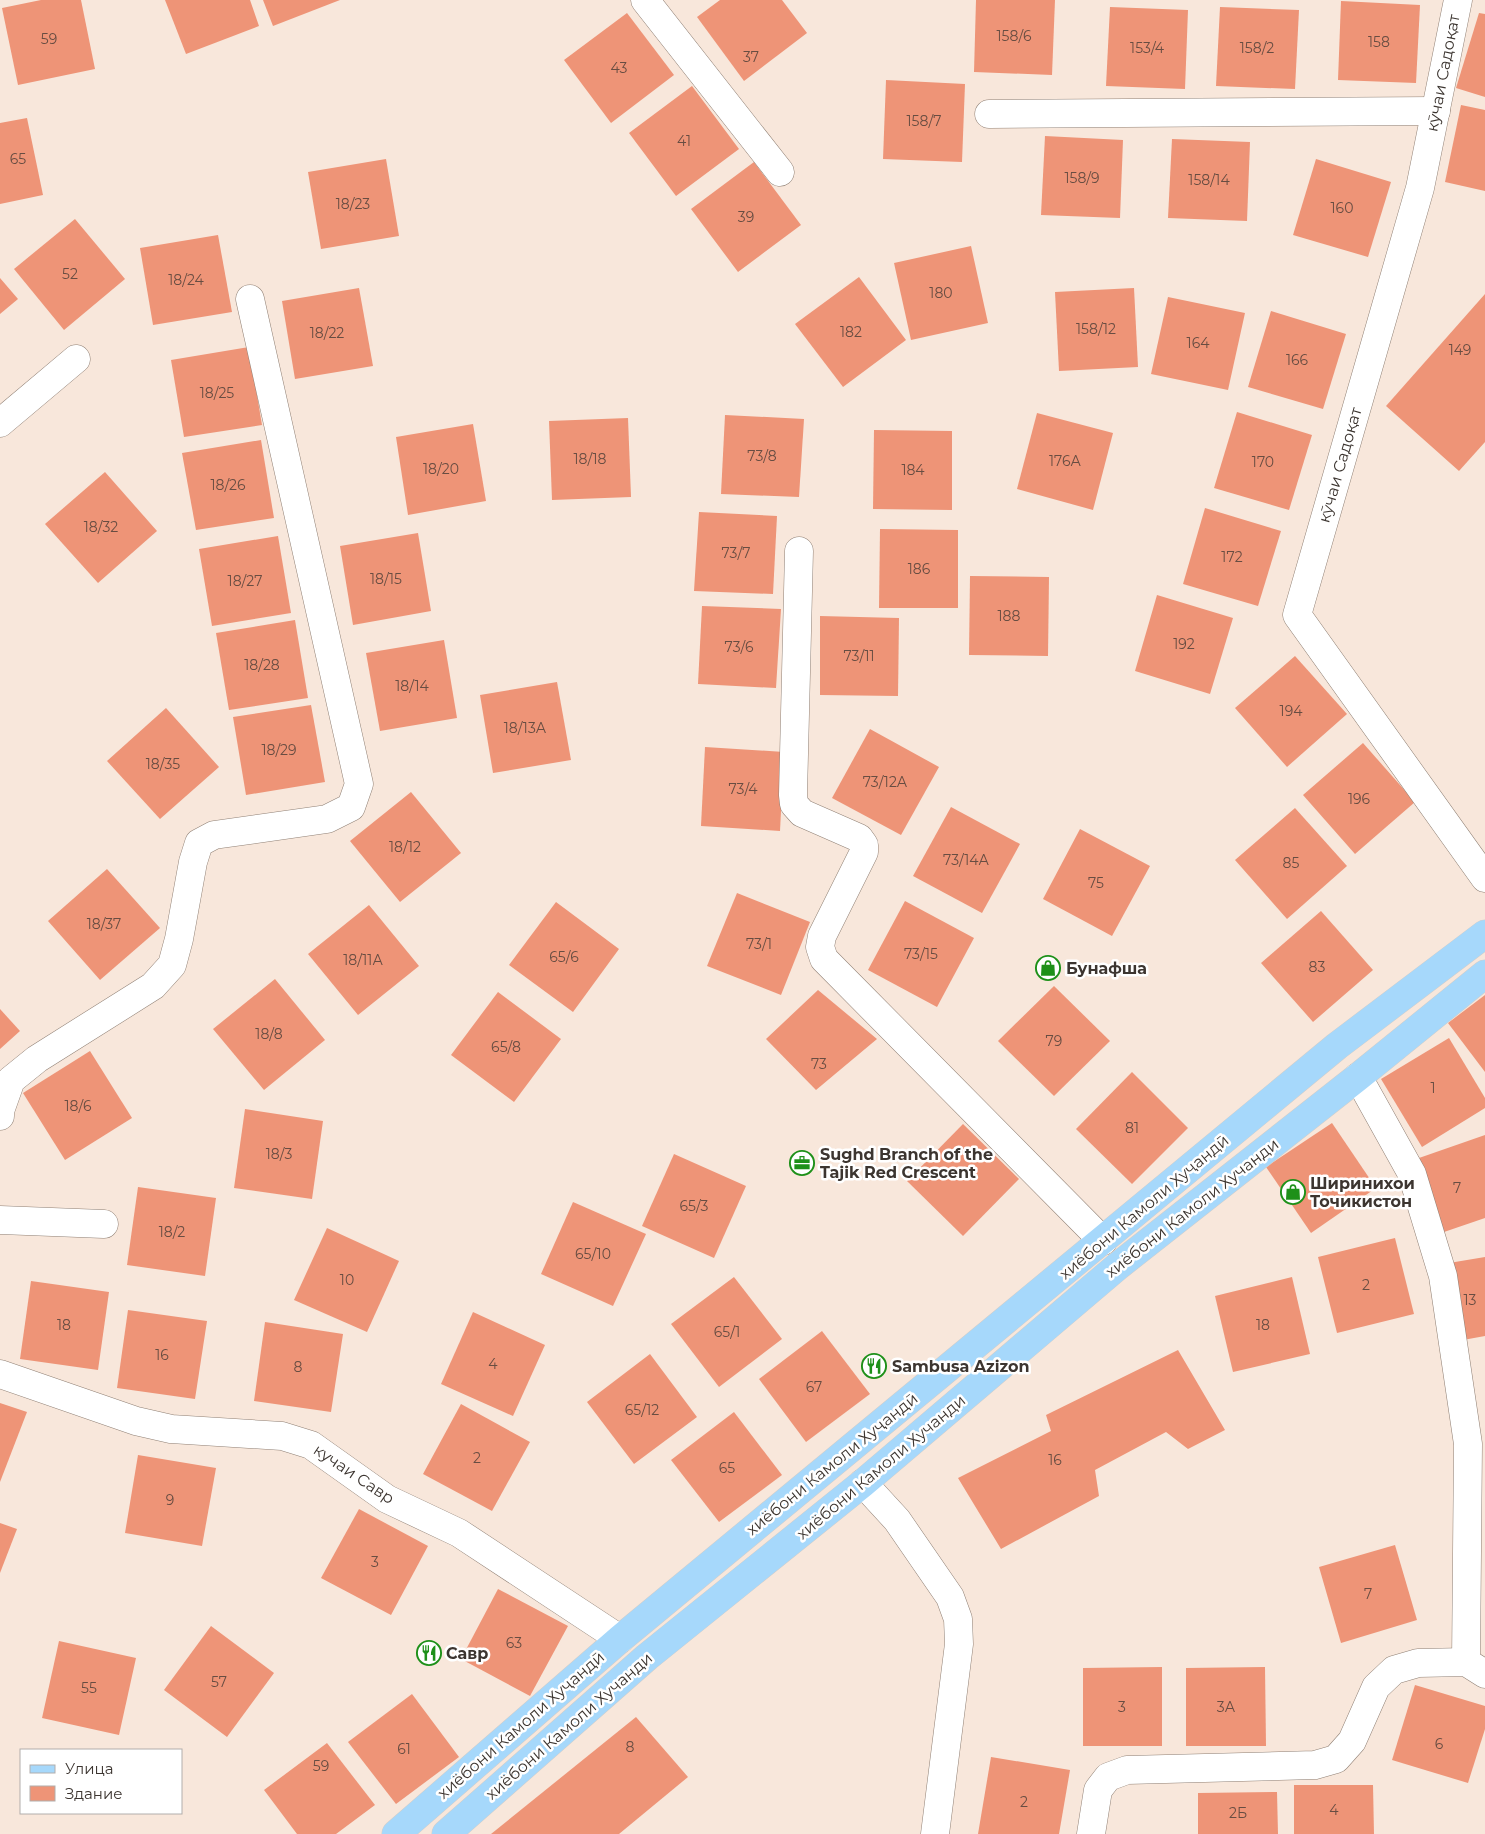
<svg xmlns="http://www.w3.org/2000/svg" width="1485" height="1834" font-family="Montserrat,sans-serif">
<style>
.building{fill:#ee9477}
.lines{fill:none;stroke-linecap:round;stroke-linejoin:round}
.minor-casing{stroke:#908075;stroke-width:29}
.major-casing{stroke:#d0cfcd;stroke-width:29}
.minor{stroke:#fff;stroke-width:28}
.major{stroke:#a6d8fb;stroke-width:28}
.labels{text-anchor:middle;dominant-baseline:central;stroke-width:5;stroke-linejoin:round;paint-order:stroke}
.number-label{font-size:14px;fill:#684d42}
.street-label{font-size:16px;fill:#3c3530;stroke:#fff}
.poi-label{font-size:16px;font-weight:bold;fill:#3c3530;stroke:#fff;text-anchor:start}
</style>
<rect width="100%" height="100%" fill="#f8e7db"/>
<g class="building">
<polygon points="41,0 81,0 95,69 18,85 2,8"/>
<polygon points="165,0 250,0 259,26 186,54"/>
<polygon points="263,0 340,0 273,26"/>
<polygon points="720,0 782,0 807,33 744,81 697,17"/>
<polygon points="976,0 1055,0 1052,75 974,72"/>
<polygon points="1341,1 1420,5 1416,83 1338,80"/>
<polygon points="1110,7 1188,10 1185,89 1106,86"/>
<polygon points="1220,7 1299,10 1295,89 1216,86"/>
<polygon points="627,13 674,75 611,123 564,60"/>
<polygon points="1479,13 1485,14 1485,97 1456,88"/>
<polygon points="886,80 965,84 962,162 883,159"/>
<polygon points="692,86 739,149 676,196 629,133"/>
<polygon points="1461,105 1485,110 1485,191 1445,182"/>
<polygon points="27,118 43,195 0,204 0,123"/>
<polygon points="1045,136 1123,140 1120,218 1041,215"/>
<polygon points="1172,139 1250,142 1247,221 1168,218"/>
<polygon points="386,159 399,236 321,249 308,172"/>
<polygon points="1316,159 1391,182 1368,257 1293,235"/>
<polygon points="754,162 801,225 738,272 691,209"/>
<polygon points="75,219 125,279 64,330 14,269"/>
<polygon points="218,235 232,312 153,325 140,248"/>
<polygon points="971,246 988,323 911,340 894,263"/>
<polygon points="859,277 906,340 843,387 795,324"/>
<polygon points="0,278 18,299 0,314"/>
<polygon points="359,288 373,366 295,379 282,301"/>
<polygon points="1134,288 1138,367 1059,371 1055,292"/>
<polygon points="1485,294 1485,442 1459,471 1386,406"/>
<polygon points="1168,297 1245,313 1228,390 1151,374"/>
<polygon points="1271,311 1346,334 1323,409 1248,387"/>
<polygon points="249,347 262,425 184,437 171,360"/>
<polygon points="1237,412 1312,435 1289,510 1214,488"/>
<polygon points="1037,413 1113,433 1093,510 1017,489"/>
<polygon points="725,415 804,419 799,497 721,494"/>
<polygon points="628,418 631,497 552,500 549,421"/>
<polygon points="473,424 486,501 408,515 396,437"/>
<polygon points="874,430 952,431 952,510 873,509"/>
<polygon points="261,440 274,518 196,530 182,453"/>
<polygon points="105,472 157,531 98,583 45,524"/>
<polygon points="1205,508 1281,531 1258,606 1183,584"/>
<polygon points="699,512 777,516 773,594 694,591"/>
<polygon points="880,529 958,530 958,608 879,608"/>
<polygon points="418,533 431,611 353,625 340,546"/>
<polygon points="278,536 291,613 212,626 199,549"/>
<polygon points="970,576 1049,577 1048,656 969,655"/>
<polygon points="1157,595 1233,618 1210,694 1135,671"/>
<polygon points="702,606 781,609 776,688 698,684"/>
<polygon points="820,616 899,618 898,696 820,695"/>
<polygon points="295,620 308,698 229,710 216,633"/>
<polygon points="444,640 457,718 380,731 366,653"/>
<polygon points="1295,656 1347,714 1287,767 1235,708"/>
<polygon points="557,682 571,760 493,773 480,695"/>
<polygon points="311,705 325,782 246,795 233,717"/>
<polygon points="166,708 219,767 160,819 107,761"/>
<polygon points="870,729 939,767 901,835 832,798"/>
<polygon points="1363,743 1415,802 1355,854 1303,795"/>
<polygon points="705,747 784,752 780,831 701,826"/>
<polygon points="411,792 461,853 400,902 350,841"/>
<polygon points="951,807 1020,844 982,913 913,876"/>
<polygon points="1295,808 1347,866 1287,919 1235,860"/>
<polygon points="1080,829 1150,866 1112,936 1043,899"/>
<polygon points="107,869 160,928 100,980 48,921"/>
<polygon points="737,893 810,922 781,995 707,966"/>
<polygon points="905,901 974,938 937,1007 868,970"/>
<polygon points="556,902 619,949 573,1012 509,965"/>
<polygon points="369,905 419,966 358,1015 308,954"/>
<polygon points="1321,911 1373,970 1313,1022 1261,963"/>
<polygon points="275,979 325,1040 264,1090 213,1029"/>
<polygon points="1054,986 1110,1041 1054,1096 998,1041"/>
<polygon points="818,990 877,1039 816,1090 766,1039"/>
<polygon points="498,992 561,1039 514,1102 451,1055"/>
<polygon points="1485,995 1485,1072 1448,1023"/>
<polygon points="0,1009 20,1031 0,1049"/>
<polygon points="1449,1038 1485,1098 1485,1108 1422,1147 1381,1079"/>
<polygon points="90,1051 132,1118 65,1160 23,1093"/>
<polygon points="1132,1072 1188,1128 1132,1184 1076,1129"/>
<polygon points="245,1109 323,1121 312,1199 234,1188"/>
<polygon points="1332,1123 1376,1188 1311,1233 1266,1167"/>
<polygon points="963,1124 1019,1179 963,1236 907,1181"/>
<polygon points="1485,1135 1485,1218 1444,1232 1419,1158"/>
<polygon points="674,1154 746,1186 714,1258 642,1226"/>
<polygon points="138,1187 216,1198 205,1276 127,1265"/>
<polygon points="573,1202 646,1234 613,1306 541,1274"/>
<polygon points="327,1228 399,1261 367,1332 294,1300"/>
<polygon points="1395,1238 1414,1314 1337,1333 1318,1257"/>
<polygon points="1485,1257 1485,1336 1463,1340 1449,1263"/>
<polygon points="734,1277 782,1339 719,1387 671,1324"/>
<polygon points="1292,1277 1310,1354 1233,1372 1215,1296"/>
<polygon points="31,1281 109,1292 98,1370 20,1359"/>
<polygon points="128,1310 207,1321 195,1399 117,1388"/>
<polygon points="473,1312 545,1345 513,1416 441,1384"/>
<polygon points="265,1322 343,1334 331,1412 254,1401"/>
<polygon points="822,1331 870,1394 806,1442 759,1379"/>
<polygon points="1178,1350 1225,1430 1188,1449 1166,1432 1095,1470 1099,1496 1001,1549 958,1478 1051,1431 1046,1415"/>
<polygon points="650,1354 697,1417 634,1464 587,1402"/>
<polygon points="0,1403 27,1412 0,1482"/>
<polygon points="461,1404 530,1442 492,1511 423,1474"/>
<polygon points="734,1412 782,1475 719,1522 671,1460"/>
<polygon points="138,1455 216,1468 202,1546 125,1533"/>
<polygon points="359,1509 428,1546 391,1615 321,1578"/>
<polygon points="0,1523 17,1529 0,1573"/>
<polygon points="1395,1545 1417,1620 1341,1643 1319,1567"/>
<polygon points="498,1589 568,1626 530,1696 461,1659"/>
<polygon points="211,1626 274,1673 227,1737 164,1690"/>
<polygon points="59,1641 136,1658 119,1735 42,1718"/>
<polygon points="1162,1667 1162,1746 1083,1746 1083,1668"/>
<polygon points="1265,1667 1266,1746 1186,1746 1186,1668"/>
<polygon points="1415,1685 1485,1706 1485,1729 1468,1783 1392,1760"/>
<polygon points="412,1694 459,1757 396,1804 348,1742"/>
<polygon points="636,1717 688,1777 619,1834 491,1834"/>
<polygon points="327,1743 375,1805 336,1834 297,1834 264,1790"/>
<polygon points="991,1757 1070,1770 1059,1834 978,1834"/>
<polygon points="1294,1785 1373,1785 1374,1834 1294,1834"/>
<polygon points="1277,1792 1278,1834 1198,1834 1198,1793"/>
</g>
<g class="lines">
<defs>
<g id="minor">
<polyline points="645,0 780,172"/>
<polyline points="1458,0 1420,188 1297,615 1485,878"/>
<polyline points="989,114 1436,111"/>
<polyline points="0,423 76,359"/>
<polyline points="799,551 793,795 794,804 802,813 859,838 864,845 864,852 822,936 820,947 824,959 1103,1241"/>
<polyline points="1358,1077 1412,1174 1443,1276 1468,1444 1466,1662"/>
<polyline points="0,1116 0,1111 11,1080 37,1059 153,986 172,965 179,939 193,862 199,843 214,835 327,819 351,807 359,784 250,299"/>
<polyline points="0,1220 104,1224"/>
<polyline points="0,1374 136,1421 171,1429 282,1436 311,1445 387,1499 459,1533 620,1639"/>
<polyline points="863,1483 897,1520 950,1597 958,1619 959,1644 935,1834"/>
<polyline points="1091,1834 1098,1790 1108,1777 1127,1770 1315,1765 1336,1759 1352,1741 1376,1687 1394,1670 1418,1663 1466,1662 1485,1674"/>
</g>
<g id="major">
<polyline points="396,1834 620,1639 1337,1046 1485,934"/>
<polyline points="446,1834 647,1657 863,1483 1118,1266 1358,1077 1485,974"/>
</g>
</defs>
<use href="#minor" class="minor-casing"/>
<use href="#major" class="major-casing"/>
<use href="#minor" class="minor"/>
<use href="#major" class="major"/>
</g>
<defs>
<symbol id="shop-ring" viewBox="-11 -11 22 22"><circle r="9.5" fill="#fff" stroke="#1e9019" stroke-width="1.5"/><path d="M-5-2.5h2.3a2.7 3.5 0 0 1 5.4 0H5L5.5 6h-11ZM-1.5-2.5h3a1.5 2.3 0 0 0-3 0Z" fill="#1e9019"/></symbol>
<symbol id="office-ring" viewBox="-11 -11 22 22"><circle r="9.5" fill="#fff" stroke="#1e9019" stroke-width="1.5"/><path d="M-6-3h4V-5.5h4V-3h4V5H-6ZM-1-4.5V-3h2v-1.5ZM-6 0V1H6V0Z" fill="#1e9019"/></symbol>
<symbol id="restaurant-ring" viewBox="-11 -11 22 22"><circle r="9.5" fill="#fff" stroke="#1e9019" stroke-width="1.5"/><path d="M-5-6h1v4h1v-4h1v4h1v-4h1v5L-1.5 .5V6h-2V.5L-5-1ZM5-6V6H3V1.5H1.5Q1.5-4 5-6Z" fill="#1e9019"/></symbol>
</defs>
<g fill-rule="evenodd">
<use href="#shop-ring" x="1034" y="954" width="28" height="28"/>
<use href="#office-ring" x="788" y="1149" width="28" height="28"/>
<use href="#shop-ring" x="1279" y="1178" width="28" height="28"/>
<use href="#restaurant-ring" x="860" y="1352" width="28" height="28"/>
<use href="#restaurant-ring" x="415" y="1639" width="28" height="28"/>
</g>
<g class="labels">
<g class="number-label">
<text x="1014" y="36">158/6</text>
<text x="49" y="39">59</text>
<text x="1379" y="42">158</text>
<text x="1147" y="48">153/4</text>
<text x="1257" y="48">158/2</text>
<text x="751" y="57">37</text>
<text x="619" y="68">43</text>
<text x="924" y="121">158/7</text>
<text x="684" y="141">41</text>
<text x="18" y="159">65</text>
<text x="1082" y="178">158/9</text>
<text x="1209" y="180">158/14</text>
<text x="353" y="204">18/23</text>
<text x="1342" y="208">160</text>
<text x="746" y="217">39</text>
<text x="70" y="274">52</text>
<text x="186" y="280">18/24</text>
<text x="941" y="293">180</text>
<text x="1096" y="329">158/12</text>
<text x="851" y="332">182</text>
<text x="327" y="333">18/22</text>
<text x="1198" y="343">164</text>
<text x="1460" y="350">149</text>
<text x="1297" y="360">166</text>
<text x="217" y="393">18/25</text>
<text x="762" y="456">73/8</text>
<text x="590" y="459">18/18</text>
<text x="1065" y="461">176А</text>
<text x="1263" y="462">170</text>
<text x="441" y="469">18/20</text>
<text x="913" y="470">184</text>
<text x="228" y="485">18/26</text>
<text x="101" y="527">18/32</text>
<text x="736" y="553">73/7</text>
<text x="1232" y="557">172</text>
<text x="919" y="569">186</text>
<text x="386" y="579">18/15</text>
<text x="245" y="581">18/27</text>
<text x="1009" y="616">188</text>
<text x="1184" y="644">192</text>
<text x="739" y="647">73/6</text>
<text x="859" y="656">73/11</text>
<text x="262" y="665">18/28</text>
<text x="412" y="686">18/14</text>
<text x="1291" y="711">194</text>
<text x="525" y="728">18/13А</text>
<text x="279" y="750">18/29</text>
<text x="163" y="764">18/35</text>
<text x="885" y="782">73/12А</text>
<text x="743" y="789">73/4</text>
<text x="1359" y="799">196</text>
<text x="405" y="847">18/12</text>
<text x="966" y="860">73/14А</text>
<text x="1291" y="863">85</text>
<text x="1096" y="883">75</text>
<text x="104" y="924">18/37</text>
<text x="759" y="944">73/1</text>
<text x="921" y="954">73/15</text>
<text x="564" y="957">65/6</text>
<text x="363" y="960">18/11А</text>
<text x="1317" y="967">83</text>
<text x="269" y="1034">18/8</text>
<text x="1054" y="1041">79</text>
<text x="506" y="1047">65/8</text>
<text x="819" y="1064">73</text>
<text x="1433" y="1088">1</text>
<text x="78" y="1106">18/6</text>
<text x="1132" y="1128">81</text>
<text x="279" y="1154">18/3</text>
<text x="1457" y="1188">7</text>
<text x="694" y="1206">65/3</text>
<text x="172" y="1232">18/2</text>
<text x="593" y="1254">65/10</text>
<text x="347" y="1280">10</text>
<text x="1366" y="1285">2</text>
<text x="1470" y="1300">13</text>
<text x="64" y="1325">18</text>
<text x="1263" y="1325">18</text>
<text x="727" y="1332">65/1</text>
<text x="162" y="1355">16</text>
<text x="493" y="1364">4</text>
<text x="298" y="1367">8</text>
<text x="814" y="1387">67</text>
<text x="642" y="1410">65/12</text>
<text x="477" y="1458">2</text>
<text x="1055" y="1460">16</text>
<text x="727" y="1468">65</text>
<text x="170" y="1500">9</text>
<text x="375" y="1562">3</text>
<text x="1368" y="1594">7</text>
<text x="514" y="1643">63</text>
<text x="219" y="1682">57</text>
<text x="89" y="1688">55</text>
<text x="1122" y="1707">3</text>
<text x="1226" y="1707">3А</text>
<text x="1439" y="1744">6</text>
<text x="630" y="1747">8</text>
<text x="404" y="1749">61</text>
<text x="321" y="1766">59</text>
<text x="1024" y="1802">2</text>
<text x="1334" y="1810">4</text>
<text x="1238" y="1813">2Б</text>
</g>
<g class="street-label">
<text transform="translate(1443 73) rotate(-79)">кӯчаи Садоқат</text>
<text transform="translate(1340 465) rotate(-74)">кӯчаи Садоқат</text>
<text transform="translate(1144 1207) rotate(-40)">хиёбони Камоли Хуҷандӣ</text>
<text transform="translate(1192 1208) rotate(-38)">хиёбони Камоли Хучанди</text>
<text transform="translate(832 1464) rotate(-39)">хиёбони Камоли Хуҷандӣ</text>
<text transform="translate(881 1467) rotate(-40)">хиёбони Камоли Хучанди</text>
<text transform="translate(354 1474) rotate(34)">кучаи Савр</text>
<text transform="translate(521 1725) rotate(-41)">хиёбони Камоли Хуҷандӣ</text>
<text transform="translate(569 1726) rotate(-41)">хиёбони Камоли Хучанди</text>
</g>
<g class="poi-label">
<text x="1066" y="968">Бунафша</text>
<text x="820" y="1154">Sughd Branch of the<tspan x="820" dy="18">Tajik Red Crescent</tspan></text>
<text x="1310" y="1183">Ширинихои<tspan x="1310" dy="18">Точикистон</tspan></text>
<text x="892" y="1366">Sambusa Azizon</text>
<text x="446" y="1653">Савр</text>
</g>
</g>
<rect x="20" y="1749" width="162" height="65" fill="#ffffff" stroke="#b1aeac"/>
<rect x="30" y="1765" width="25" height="8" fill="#a6d8fb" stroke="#b1aeac"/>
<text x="65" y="1774" font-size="15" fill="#3c3530">Улица</text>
<rect x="30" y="1786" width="25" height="15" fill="#ee9477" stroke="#b1aeac"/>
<text x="65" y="1799" font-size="15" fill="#3c3530">Здание</text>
</svg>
